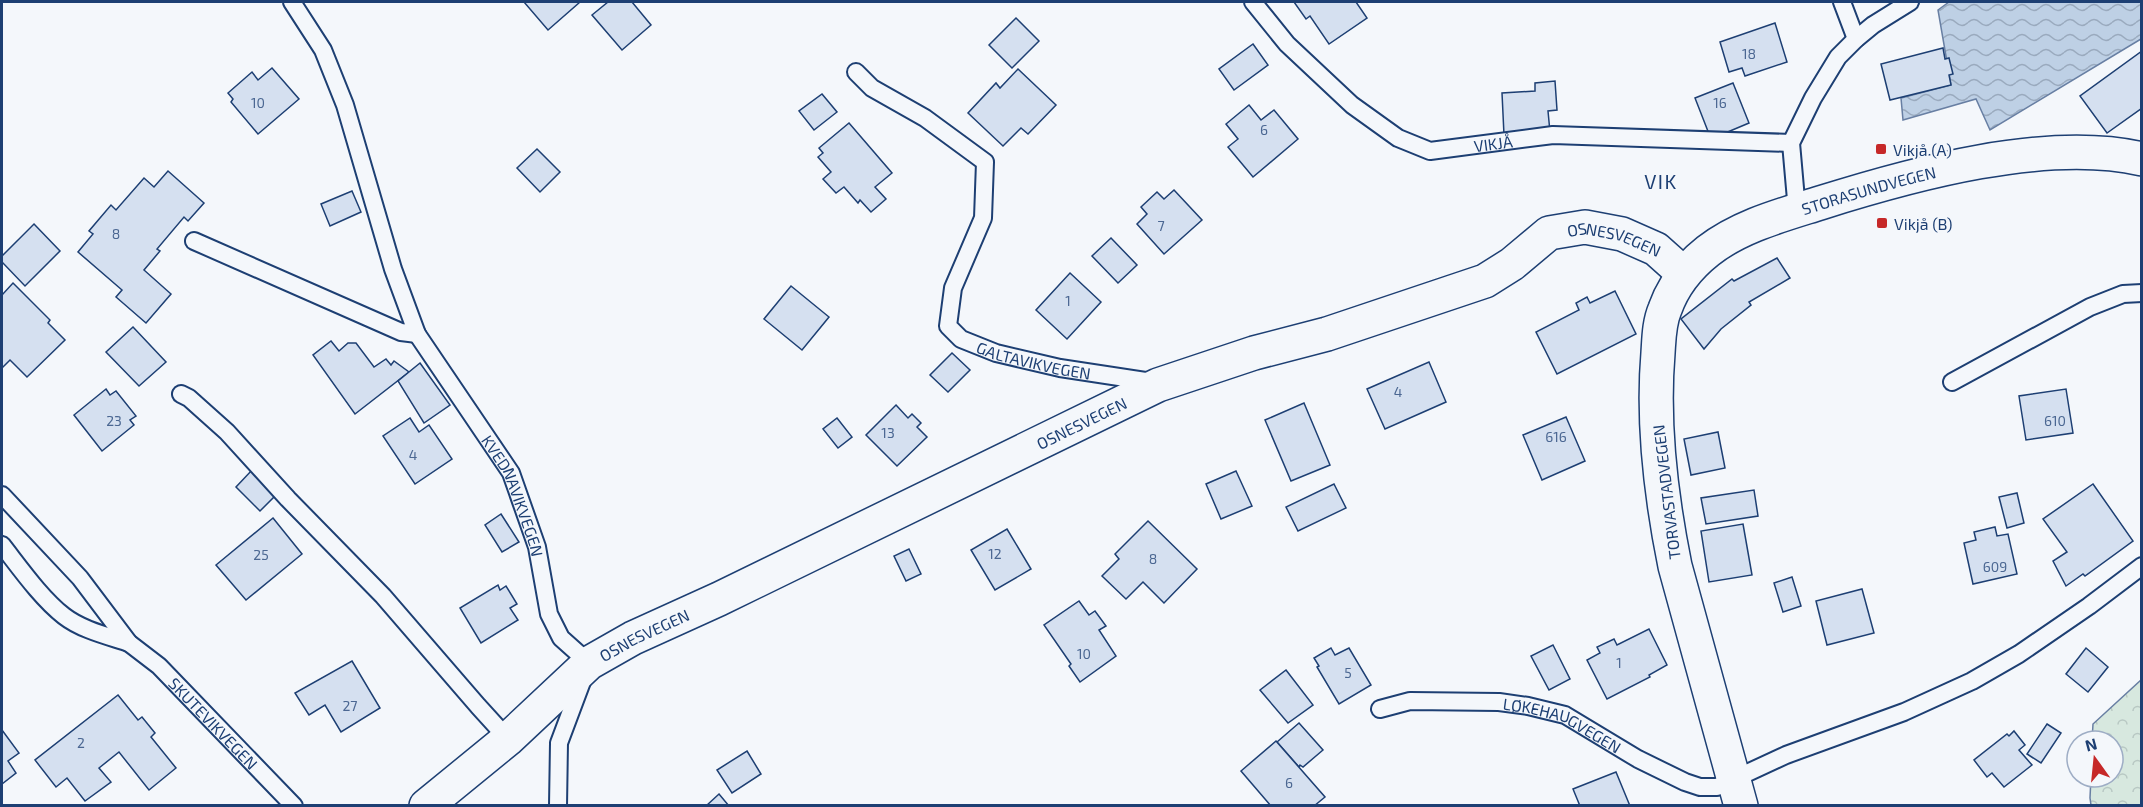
<svg xmlns="http://www.w3.org/2000/svg" width="2143" height="807" font-family="'Exo 2',sans-serif">
<style>
.forest{fill:url(#forest-crowns);stroke:#687fa3;stroke-width:1.5}
.water{fill:url(#water-waves);stroke:#687fa3;stroke-width:1.5}
.building{fill:#d5e0f0;stroke:#1d3f73;stroke-width:1.5}
.lines{fill:none;stroke-linecap:round;stroke-linejoin:round}
.service-casing{stroke:#1d3f73;stroke-width:20}
.tertiary-casing{stroke:#1d3f73;stroke-width:36}
.secondary-casing{stroke:#1d3f73;stroke-width:36}
.service{stroke:#f4f7fb;stroke-width:16}
.tertiary{stroke:#f4f7fb;stroke-width:33}
.secondary{stroke:#f4f7fb;stroke-width:33}
.poi-dot{fill:#c62828;stroke:#f4f7fb;stroke-width:2}
.labels{text-anchor:middle;dominant-baseline:central;stroke-width:4.5;stroke-linejoin:round;paint-order:stroke}
.number-label{font-size:14px;fill:#4b6792}
.street-label{font-size:16px;fill:#1d3f73;stroke:#f4f7fb}
.poi-label{font-size:16px;fill:#1d3f73;stroke:#f4f7fb;text-anchor:start}
.quarter-label{font-size:20px;letter-spacing:1.5px;fill:#1d3f73;stroke:#f4f7fb}
</style>
<defs>
<pattern id="forest-crowns" width="20" height="18" patternUnits="userSpaceOnUse" patternTransform="scale(1.5)"><rect width="20" height="18" fill="#d7e8df"/><path d="M2 6a3 3 0 1 1 6 0M12 15a3 3 0 1 1 6 0" fill="none" stroke="#b8c8c3"/></pattern>
<pattern id="water-waves" width="16" height="10" patternUnits="userSpaceOnUse" patternTransform="scale(1.5)"><rect width="16" height="10" fill="#bed0e5"/><path d="M0 5q4-4 8 0t8 0" fill="none" stroke="#9aaabe"/></pattern>
</defs>
<rect width="100%" height="100%" fill="#f4f7fb"/>
<polygon class="forest" points="2141,680 2141,805 2091,805 2090,798 2091,777 2113,777 2113,741 2092,741 2093,724"/>
<polygon class="water" points="1949,2 2141,2 2141,39 1990,130 1976,99 1903,120 1901,98 1951,85 1938,10"/>
<g class="building">
<polygon points="524,2 580,2 548,30"/>
<polygon points="608,2 632,2 651,25 622,50 592,15"/>
<polygon points="1294,2 1356,2 1367,18 1329,44 1310,16 1306,19"/>
<polygon points="1016,18 1039,41 1012,68 989,45"/>
<polygon points="1775,23 1787,62 1745,76 1742,68 1729,72 1720,42"/>
<polygon points="1253,44 1268,65 1234,90 1219,69"/>
<polygon points="1943,48 1945,59 1949,58 1953,74 1949,75 1951,85 1890,100 1881,64"/>
<polygon points="2142,51 2142,108 2107,133 2080,96"/>
<polygon points="272,68 299,99 258,134 231,102 233,99 228,93 252,72 258,80"/>
<polygon points="1018,69 1056,105 1028,134 1021,128 1003,146 968,113 996,83 1000,88"/>
<polygon points="1555,81 1557,110 1548,111 1550,132 1504,135 1502,93 1535,91 1535,83"/>
<polygon points="1733,83 1749,123 1711,139 1695,98"/>
<polygon points="822,94 837,112 814,130 799,111"/>
<polygon points="1249,105 1261,120 1274,110 1298,139 1253,177 1228,147 1238,139 1226,124"/>
<polygon points="849,123 892,173 875,187 886,199 871,212 860,200 858,203 844,187 836,193 823,179 831,172 818,157 823,153 819,148"/>
<polygon points="537,149 560,172 540,192 517,168"/>
<polygon points="168,171 204,203 188,221 184,217 157,249 160,251 144,270 171,294 146,323 116,297 122,290 78,252 93,234 89,231 111,205 116,210 144,178 154,187"/>
<polygon points="1174,190 1202,220 1164,254 1137,224 1147,214 1141,207 1157,192 1164,199"/>
<polygon points="352,191 361,212 330,226 321,204"/>
<polygon points="34,224 60,251 25,286 2,262 2,256"/>
<polygon points="1111,238 1137,265 1118,283 1092,256"/>
<polygon points="1777,258 1790,278 1749,302 1751,305 1721,329 1704,349 1681,319 1732,279 1734,281"/>
<polygon points="1070,273 1101,302 1067,339 1036,310"/>
<polygon points="13,283 50,320 48,323 65,340 27,377 10,360 2,368 2,295"/>
<polygon points="791,286 829,317 802,350 764,319"/>
<polygon points="1615,291 1636,334 1557,374 1536,332 1579,310 1576,303 1587,297 1590,303"/>
<polygon points="133,327 166,362 139,386 106,352"/>
<polygon points="331,341 339,351 348,343 356,343 374,367 386,359 391,365 394,361 409,372 355,414 313,355"/>
<polygon points="952,353 970,370 948,392 930,375"/>
<polygon points="1429,362 1446,402 1385,429 1367,389"/>
<polygon points="420,363 450,405 424,423 398,381"/>
<polygon points="106,389 110,395 116,391 136,416 130,420 134,425 102,451 74,415"/>
<polygon points="2066,389 2073,433 2026,440 2019,396"/>
<polygon points="1304,403 1330,465 1291,481 1265,420"/>
<polygon points="896,405 908,418 912,414 921,423 917,427 927,437 897,466 866,435"/>
<polygon points="1566,417 1585,461 1542,480 1523,435"/>
<polygon points="410,418 419,432 429,425 452,459 415,484 383,436"/>
<polygon points="837,418 852,437 838,448 823,429"/>
<polygon points="1718,432 1725,468 1691,475 1684,439"/>
<polygon points="252,470 276,495 260,511 236,487"/>
<polygon points="1236,471 1252,506 1221,519 1206,484"/>
<polygon points="1334,484 1346,508 1298,531 1286,507"/>
<polygon points="2093,484 2133,541 2085,576 2083,574 2066,586 2053,561 2067,552 2043,519"/>
<polygon points="1754,490 1758,516 1706,524 1701,498"/>
<polygon points="2017,493 2024,523 2007,528 1999,497"/>
<polygon points="501,514 519,542 502,552 485,525"/>
<polygon points="273,518 302,554 246,600 216,565"/>
<polygon points="1148,521 1197,569 1164,603 1143,582 1126,599 1102,576 1119,559 1115,554"/>
<polygon points="1743,524 1752,575 1709,582 1701,531"/>
<polygon points="1995,527 1997,536 2008,534 2017,574 1973,584 1964,543 1976,540 1974,532"/>
<polygon points="1007,529 1031,569 995,590 971,550"/>
<polygon points="909,549 921,574 906,581 894,556"/>
<polygon points="1792,577 1801,606 1783,612 1774,583"/>
<polygon points="498,585 500,590 506,586 517,604 510,608 518,620 481,643 460,608"/>
<polygon points="1862,589 1874,633 1827,645 1816,601"/>
<polygon points="1079,601 1089,615 1095,611 1106,626 1099,630 1116,656 1080,682 1069,666 1071,664 1044,625"/>
<polygon points="1649,629 1667,665 1649,675 1650,677 1607,699 1587,660 1600,653 1597,647 1614,639 1617,645"/>
<polygon points="1553,645 1570,679 1549,690 1531,656"/>
<polygon points="1331,648 1335,655 1349,648 1371,685 1339,704 1317,667 1319,666 1314,658"/>
<polygon points="2086,648 2108,667 2088,692 2066,674"/>
<polygon points="352,661 380,708 341,732 325,705 309,715 295,693"/>
<polygon points="1286,670 1313,705 1288,723 1260,690"/>
<polygon points="118,695 138,720 142,717 155,733 151,737 176,768 149,790 119,752 99,768 111,782 85,801 67,778 56,787 35,760"/>
<polygon points="1299,723 1323,750 1303,767 1300,765 1299,767 1277,742"/>
<polygon points="2047,724 2061,733 2041,763 2027,754"/>
<polygon points="2,730 19,753 8,761 16,773 2,784"/>
<polygon points="2014,731 2025,745 2019,750 2032,765 2004,787 1992,773 1987,777 1974,760 2007,734 2009,736"/>
<polygon points="1276,741 1325,797 1314,806 1271,806 1241,771"/>
<polygon points="747,751 761,774 732,793 717,770"/>
<polygon points="1616,772 1630,806 1580,806 1573,789"/>
<polygon points="719,794 729,806 706,806"/>
</g>
<g class="lines">
<defs>
<g id="service">
<path id="s1" d="M 292,2 L 323,50 L 345,105 L 393,269 L 417,334 L 511,473 L 537,547 L 549,614 L 561,638 L 589,663 L 559,743 L 558,806"/>
<path id="s2" d="M 1253,2 L 1287,44 L 1352,105 L 1398,138 L 1430,151 L 1553,135 L 1791,143"/>
<polyline points="1842,2 1856,39"/>
<path id="s3" d="M 856,72 L 872,88 L 925,118 L 985,162 L 983,218 L 953,288 L 948,326 L 961,339 L 996,353 L 1060,368 L 1152,382"/>
<polyline points="1797,211 1791,143 1813,98 1838,57 1856,39 1873,25 1910,2"/>
<polyline points="194,241 401,332 417,334"/>
<polyline points="1952,382 2090,307 2123,294 2142,293"/>
<polyline points="181,394 189,398 227,432 288,499 383,596 478,706 508,739"/>
<path id="s4" d="M 2,495 L 80,578 L 129,643 L 159,666 L 294,806"/>
<path d="M 2,545 C 20,568 41,598 64,616 C 82,630 108,636 129,643"/>
<path id="s5" d="M 1380,709 L 1410,701 L 1499,702 L 1528,706 L 1565,715 L 1638,759 L 1685,782 L 1700,787 L 1717,787 L 1786,755 L 1904,712 L 1972,681 L 2019,654 L 2089,606 L 2142,566"/>
</g>
<g id="tertiary">
<path id="s6" d="M 426,806 L 508,739 L 589,663 L 633,638 L 719,599 L 1158,385 L 1254,353 L 1327,334 L 1485,281 L 1512,264 L 1549,233 L 1585,227 L 1622,234 L 1656,249 L 1684,274"/>
</g>
<g id="secondary">
<path id="s7" d="M 1741,806 L 1675,566 C 1661,497 1652,424 1658,353 C 1659,338 1659,323 1665,309 C 1673,286 1689,266 1708,251 C 1740,226 1782,215 1820,203 C 1912,174 2046,137 2142,159"/>
</g>
</defs>
<use href="#service" class="service-casing"/>
<use href="#tertiary" class="tertiary-casing"/>
<use href="#secondary" class="secondary-casing"/>
<use href="#service" class="service"/>
<use href="#tertiary" class="tertiary"/>
<use href="#secondary" class="secondary"/>
</g>
<g class="poi-dot">
<rect x="1875" y="143" width="12" height="12" rx="3"/>
<rect x="1876" y="217" width="12" height="12" rx="3"/>
</g>
<g class="labels">
<g class="number-label">
<text x="1749" y="53">18</text>
<text x="258" y="102">10</text>
<text x="1720" y="102">16</text>
<text x="1264" y="129">6</text>
<text x="1161" y="225">7</text>
<text x="116" y="233">8</text>
<text x="1068" y="300">1</text>
<text x="1398" y="391">4</text>
<text x="114" y="420">23</text>
<text x="2055" y="420">610</text>
<text x="888" y="432">13</text>
<text x="1556" y="436">616</text>
<text x="413" y="454">4</text>
<text x="995" y="553">12</text>
<text x="261" y="554">25</text>
<text x="1153" y="558">8</text>
<text x="1995" y="566">609</text>
<text x="1084" y="653">10</text>
<text x="1619" y="662">1</text>
<text x="1348" y="672">5</text>
<text x="350" y="705">27</text>
<text x="81" y="742">2</text>
<text x="1289" y="782">6</text>
</g>
<g class="street-label">
<text stroke="none"><textPath href="#s2" startOffset="298">VIKJÅ</textPath></text>
<text stroke="none"><textPath href="#s7" startOffset="754">STORASUNDVEGEN</textPath></text>
<text stroke="none"><textPath href="#s6" startOffset="1341">OSNESVEGEN</textPath></text>
<text stroke="none"><textPath href="#s3" startOffset="423">GALTAVIKVEGEN</textPath></text>
<text stroke="none"><textPath href="#s6" startOffset="765">OSNESVEGEN</textPath></text>
<text transform="translate(1666 492) rotate(-97)">TORVASTADVEGEN</text>
<text stroke="none"><textPath href="#s1" startOffset="546">KVEDNAVIKVEGEN</textPath></text>
<text stroke="none"><textPath href="#s6" startOffset="279">OSNESVEGEN</textPath></text>
<text stroke="none"><textPath href="#s4" startOffset="312">SKUTEVIKVEGEN</textPath></text>
<text stroke="none"><textPath href="#s5" startOffset="188">LØKEHAUGVEGEN</textPath></text>
</g>
<g class="poi-label">
<text x="1893" y="149">Vikjå (A)</text>
<text x="1894" y="223">Vikjå (B)</text>
</g>
<g class="quarter-label">
<text x="1661" y="181">VIK</text>
</g>
</g>
<rect width="2143" height="807" fill="none" stroke="#1d3f73" stroke-width="6"/>
<g transform="translate(2095 759) rotate(345)"><circle r="28" fill="#f4f7fb" stroke="#9eadc5" stroke-width="1.5"/>
<path d="M0-4.5L10 22L0 15L-10 22Z" fill="#c62828"/>
<text y="-9" font-size="16" font-weight="bold" text-anchor="middle" fill="#1d3f73">N</text>
</g>
</svg>
